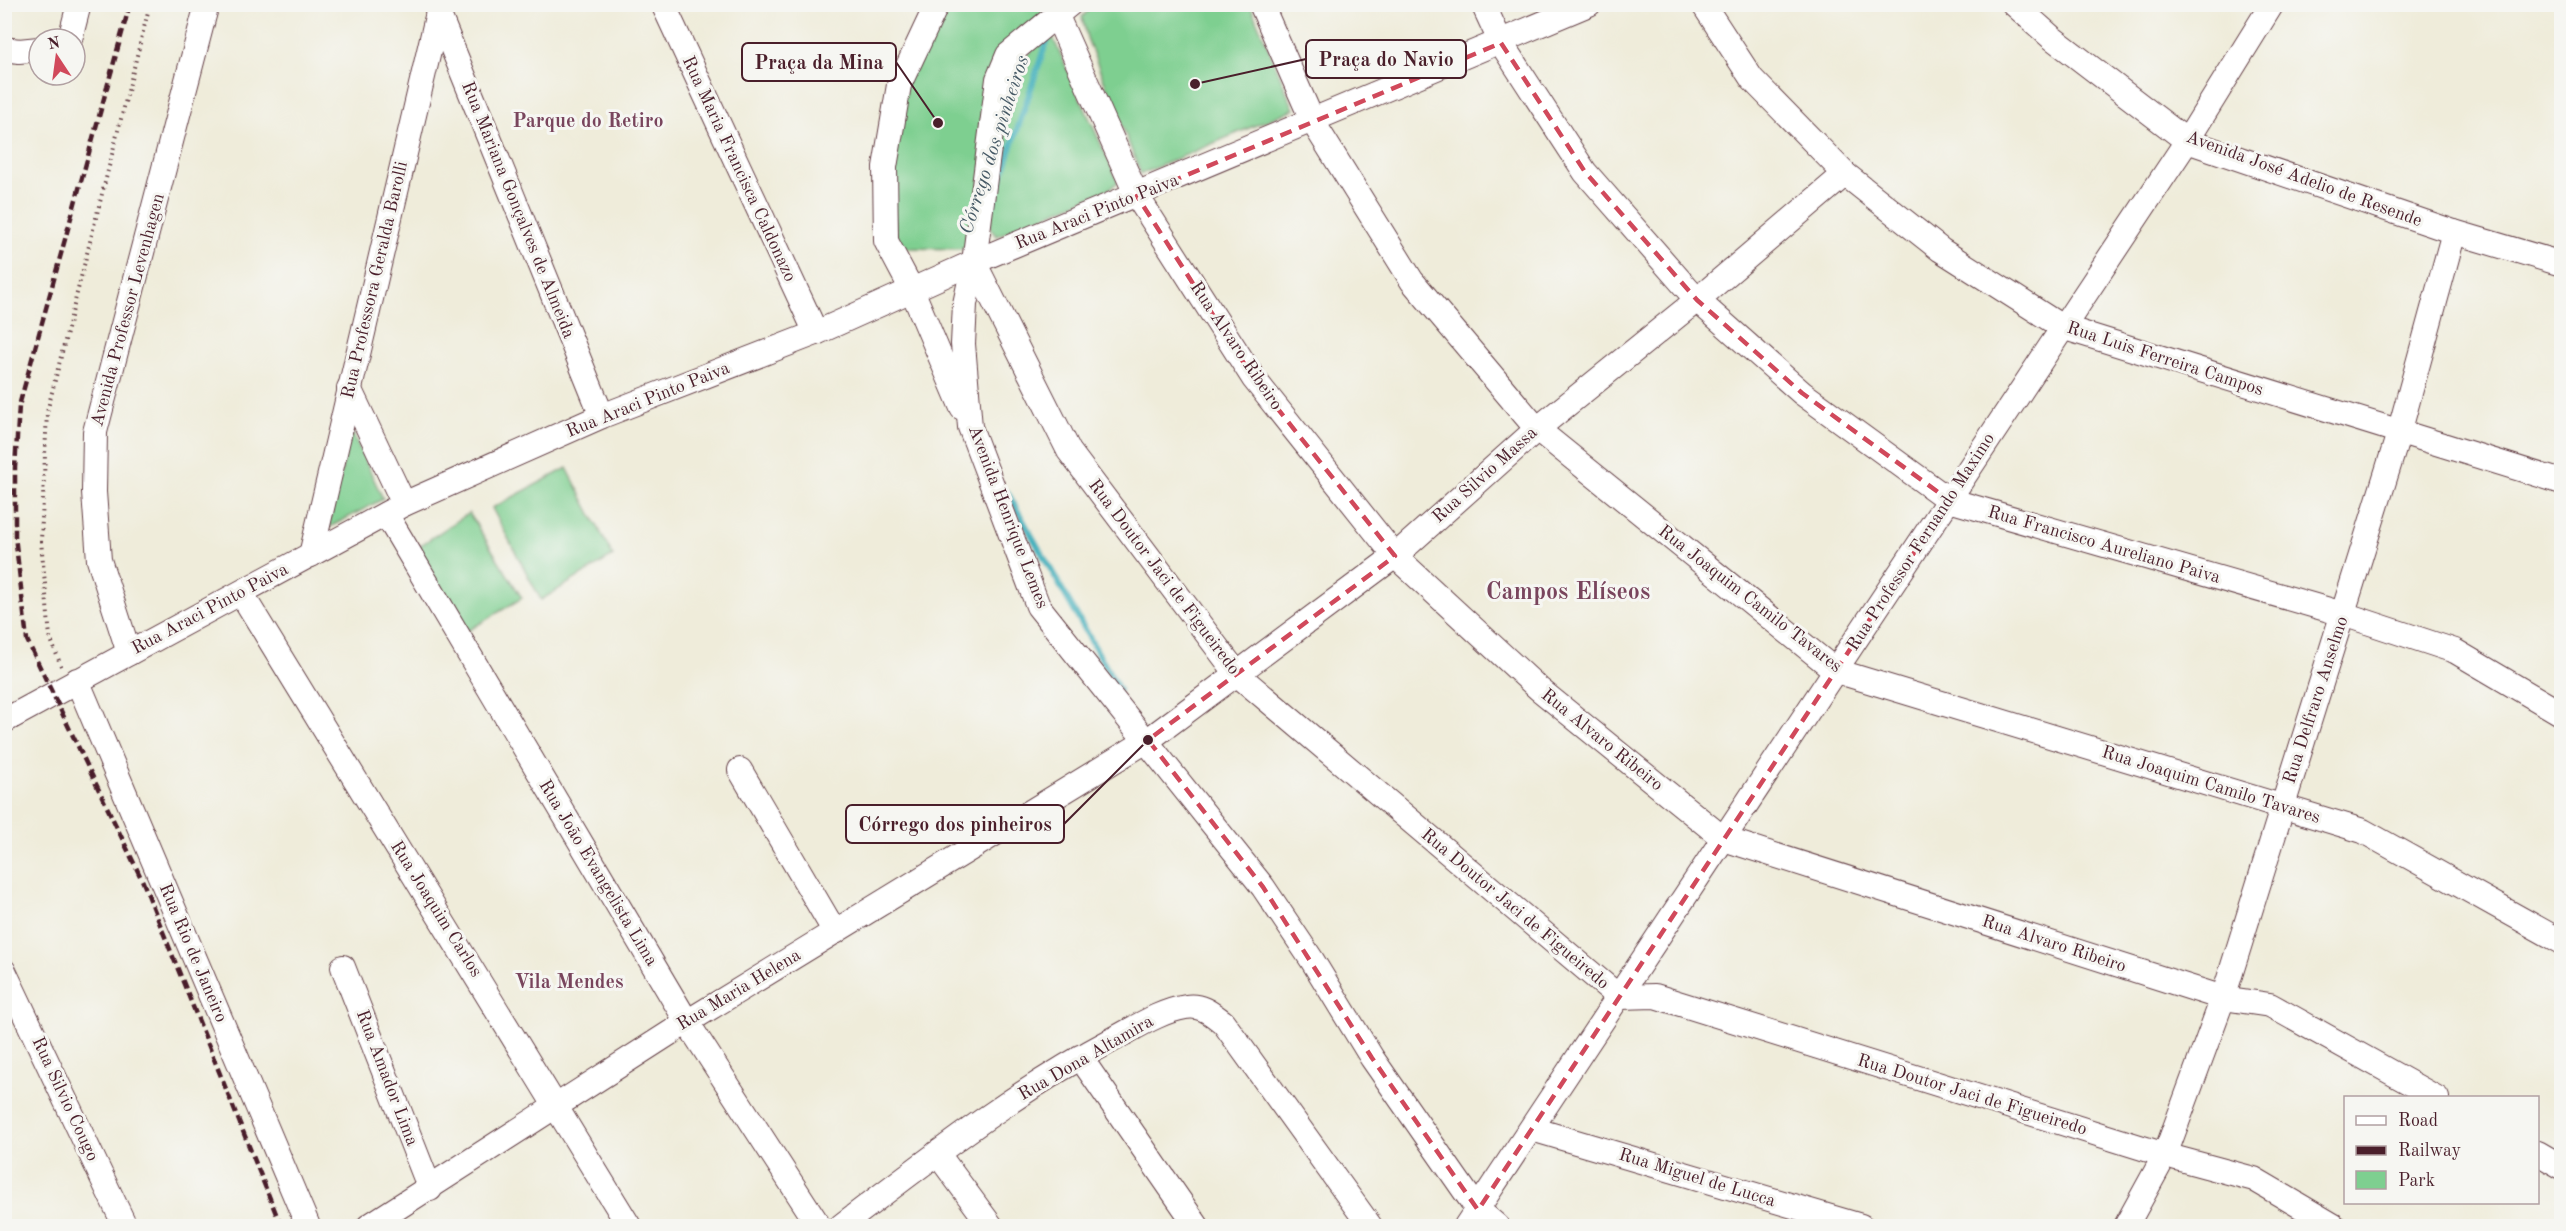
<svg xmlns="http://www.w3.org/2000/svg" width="2566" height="1231" font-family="'Old Standard TT',serif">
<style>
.green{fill:#7ecf90;stroke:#64775e;stroke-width:1.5}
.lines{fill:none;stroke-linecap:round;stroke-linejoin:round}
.stream{stroke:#40afbb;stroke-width:6}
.minor-casing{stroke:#633e45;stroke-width:26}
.path{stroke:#633e45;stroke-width:4;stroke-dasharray:1.5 4.5;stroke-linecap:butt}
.minor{stroke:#fff;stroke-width:24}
.rail{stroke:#4a1f2b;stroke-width:4.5;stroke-dasharray:9 4.5;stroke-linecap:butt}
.marked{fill:none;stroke:#d1495b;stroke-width:4.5;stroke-dasharray:12 8;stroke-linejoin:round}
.labels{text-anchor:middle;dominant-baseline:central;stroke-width:6;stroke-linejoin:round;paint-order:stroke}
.street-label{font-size:18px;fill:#4a1f2b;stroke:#f6f6f2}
.neighbourhood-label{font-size:20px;font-weight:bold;fill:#79455d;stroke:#f6f6f2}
.water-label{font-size:20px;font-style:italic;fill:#465965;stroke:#f6f6f2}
.district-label{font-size:24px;font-weight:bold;fill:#79455d;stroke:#f6f6f2}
.leader{fill:none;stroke:#4a1f2b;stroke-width:2}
.callout-dot{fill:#4a1f2b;stroke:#f6f6f2;stroke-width:2}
.callout{fill:#f6f6f2;stroke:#4a1f2b;stroke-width:2}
.callout-label{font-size:20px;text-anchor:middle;font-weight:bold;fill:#4a1f2b}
</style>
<rect width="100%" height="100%" fill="#f6f6f2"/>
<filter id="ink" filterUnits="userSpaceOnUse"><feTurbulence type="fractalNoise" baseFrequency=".0167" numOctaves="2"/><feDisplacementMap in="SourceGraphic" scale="12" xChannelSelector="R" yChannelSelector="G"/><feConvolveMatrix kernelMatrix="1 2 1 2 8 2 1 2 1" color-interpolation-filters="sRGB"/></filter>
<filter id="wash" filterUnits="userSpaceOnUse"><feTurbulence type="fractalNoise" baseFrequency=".008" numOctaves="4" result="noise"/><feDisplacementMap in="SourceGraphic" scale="24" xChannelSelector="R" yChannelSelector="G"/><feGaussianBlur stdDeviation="1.35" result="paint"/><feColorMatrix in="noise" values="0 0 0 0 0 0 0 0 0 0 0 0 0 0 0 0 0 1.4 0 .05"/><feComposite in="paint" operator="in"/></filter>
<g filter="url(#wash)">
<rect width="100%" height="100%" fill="#efecda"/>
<g class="green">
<polygon points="948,5 1059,5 1014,37 965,249 898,248 886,161 899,85"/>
<polygon points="1094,5 1250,5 1294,109 1141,174 1087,38 1082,17"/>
<polygon points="1050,31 1118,182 1109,189 997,236 990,228 1004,108 1013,71"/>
<polygon points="351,430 383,499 328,528"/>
<polygon points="567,468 613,556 541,600 492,508"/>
<polygon points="469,513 522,598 466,632 415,549"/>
</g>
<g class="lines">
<g class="stream">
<polyline points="992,206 1050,31"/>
<polyline points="1007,492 1119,690"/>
</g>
</g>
</g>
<g filter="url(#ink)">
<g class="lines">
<defs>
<g id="minor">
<polyline points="663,4 816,333"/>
<polyline points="937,4 899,85 885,167 886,241 912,290 962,408"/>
<polyline points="1070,4 1008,55 998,79 974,262 965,304 963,344 970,427 1038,606 1263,887 1312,960 1372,1058 1478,1210 1497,1226"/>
<polyline points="1261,4 1313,122 1412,281 1537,429 1836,671 2363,831 2562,942"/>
<polyline points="1483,4 1501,43 1585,172 1697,300 1802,393 1949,500 2343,614 2455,651 2562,714"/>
<polyline points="1703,4 1752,79 1845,174 1941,250 2062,327 2562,482"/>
<polyline points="2014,4 2051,37 2187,141 2454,232 2562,264"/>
<polyline points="437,10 602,416"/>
<polyline points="1056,14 1137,196 1254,379 1395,556 1539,689 1724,839 2223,998 2270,1005 2437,1098"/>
<polyline points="70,39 79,4"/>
<polyline points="4,49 19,51 39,49"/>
<polyline points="974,262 1069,451 1238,675 1619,997 1655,996 2165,1155 2254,1179 2334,1226"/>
<polyline points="349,388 404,504"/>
<polyline points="386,514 687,1022 819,1226"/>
<polyline points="311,555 440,4"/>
<polyline points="241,593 629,1226"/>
<polyline points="129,653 99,560 94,492 95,432 207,4"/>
<polyline points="77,680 308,1226"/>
<polyline points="4,721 404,504 602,416 816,333 974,262 1589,4"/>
<polyline points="740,770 835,932"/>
<polyline points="343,967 430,1189"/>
<polyline points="4,971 125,1226"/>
<polyline points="1080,1057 1197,1226"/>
<polyline points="1532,1129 1861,1226"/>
<polyline points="937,1153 991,1226"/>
<polyline points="2538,1153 2562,1167"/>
<polyline points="369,1226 687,1022 1148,740 1395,556 1537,429 1697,300 1845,174"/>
<path d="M 841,1226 C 928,1160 1014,1092 1112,1040 C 1135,1028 1160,1011 1186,1007 C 1201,1004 1212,1014 1223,1022 L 1370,1226"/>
<polyline points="1466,1226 2187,141 2272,4"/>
<polyline points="2126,1226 2165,1155 2223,998 2399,433 2454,232"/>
</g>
</defs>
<use href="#minor" class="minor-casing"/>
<polyline class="path" points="61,666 50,637 41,541 47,412 150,4"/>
<use href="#minor" class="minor"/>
<polyline class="rail" points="130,4 19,406 15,468 15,536 27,640 143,882 281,1226"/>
</g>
</g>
<path class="marked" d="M 1501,43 L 1585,172 L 1697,300 L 1802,393 L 1949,500 L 1478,1210 L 1372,1058 L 1263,887 L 1148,740 L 1395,556 L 1254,379 L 1137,196 Z"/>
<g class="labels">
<g class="street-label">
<text transform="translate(739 169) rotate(65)">Rua Maria Francisca Caldonazo</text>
<text transform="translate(2304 179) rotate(20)">Avenida José Adelio de Resende</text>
<text transform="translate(518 210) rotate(68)">Rua Mariana Gonçalves de Almeida</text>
<text transform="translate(1097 212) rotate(-22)">Rua Araci Pinto Paiva</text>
<text transform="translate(375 280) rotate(-77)">Rua Professora Geralda Barolli</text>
<text transform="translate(128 310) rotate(-75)">Avenida Professor Levenhagen</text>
<text transform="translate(1236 346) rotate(56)">Rua Alvaro Ribeiro</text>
<text transform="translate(2165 359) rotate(18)">Rua Luis Ferreira Campos</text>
<text transform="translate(648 400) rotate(-22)">Rua Araci Pinto Paiva</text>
<text transform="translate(1485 475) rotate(-42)">Rua Silvio Massa</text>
<text transform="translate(1008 517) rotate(69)">Avenida Henrique Lemes</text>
<text transform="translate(1921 542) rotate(-57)">Rua Professor Fernando Maximo</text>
<text transform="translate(2104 545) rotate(16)">Rua Francisco Aureliano Paiva</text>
<text transform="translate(1164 577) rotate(53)">Rua Doutor Jaci de Figueiredo</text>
<text transform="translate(1750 599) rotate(38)">Rua Joaquim Camilo Tavares</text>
<text transform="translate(210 609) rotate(-28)">Rua Araci Pinto Paiva</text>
<text transform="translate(2316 700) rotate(-72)">Rua Delfraro Anselmo</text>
<text transform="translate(1602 740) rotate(39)">Rua Alvaro Ribeiro</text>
<text transform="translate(2211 785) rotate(17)">Rua Joaquim Camilo Tavares</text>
<text transform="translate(598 873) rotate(59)">Rua João Evangelista Lima</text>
<text transform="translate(436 909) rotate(58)">Rua Joaquim Carlos</text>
<text transform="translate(1515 909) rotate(40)">Rua Doutor Jaci de Figueiredo</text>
<text transform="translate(2054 944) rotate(18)">Rua Alvaro Ribeiro</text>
<text transform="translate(193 953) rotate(67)">Rua Rio de Janeiro</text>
<text transform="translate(739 990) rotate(-31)">Rua Maria Helena</text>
<text transform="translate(1086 1058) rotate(-30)">Rua Dona Altamira</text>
<text transform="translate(387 1078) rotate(69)">Rua Amador Lima</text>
<text transform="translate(1972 1095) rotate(17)">Rua Doutor Jaci de Figueiredo</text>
<text transform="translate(65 1099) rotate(65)">Rua Silvio Cougo</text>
<text transform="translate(1697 1178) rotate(17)">Rua Miguel de Lucca</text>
</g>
<g class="neighbourhood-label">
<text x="588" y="122">Parque do Retiro</text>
<text x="569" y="983">Vila Mendes</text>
</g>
<g class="water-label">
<text transform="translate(995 145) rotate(-72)">Córrego dos pinheiros</text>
</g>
<g class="district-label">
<text x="1568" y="593">Campos Elíseos</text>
</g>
</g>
<path class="leader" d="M1195 84L1306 59M938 123L896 62M1148 740L1064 824"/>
<g class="callout-dot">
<circle cx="1195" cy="84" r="6"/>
<circle cx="938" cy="123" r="6"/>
<circle cx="1148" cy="740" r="6"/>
</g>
<g class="callout">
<rect x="1306" y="40" width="160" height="38" rx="6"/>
<rect x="742" y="43" width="154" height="38" rx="6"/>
<rect x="846" y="805" width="218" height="38" rx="6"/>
</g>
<g class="callout-label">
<text x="1386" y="66">Praça do Navio</text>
<text x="819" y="69">Praça da Mina</text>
<text x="955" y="831">Córrego dos pinheiros</text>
</g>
<rect width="2566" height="1231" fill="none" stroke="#f6f6f2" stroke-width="24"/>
<rect x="2344" y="1096" width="195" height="108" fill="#f6f6f2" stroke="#b1a0a2" stroke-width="1.5"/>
<rect x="2356" y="1116" width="30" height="9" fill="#ffffff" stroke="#b1a0a2" stroke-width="1.5"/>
<text x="2398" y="1126" font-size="18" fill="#4a1f2b">Road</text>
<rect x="2356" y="1146" width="30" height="9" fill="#4a1f2b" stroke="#b1a0a2" stroke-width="1.5"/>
<text x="2398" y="1156" font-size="18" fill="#4a1f2b">Railway</text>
<rect x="2356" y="1171" width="30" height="18" fill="#7ecf90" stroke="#b1a0a2" stroke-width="1.5"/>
<text x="2398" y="1186" font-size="18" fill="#4a1f2b">Park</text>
<g transform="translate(57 57) rotate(347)"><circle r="28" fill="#f6f6f2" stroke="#b1a0a2" stroke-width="1.5"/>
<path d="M0-4.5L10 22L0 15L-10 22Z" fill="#d1495b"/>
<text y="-9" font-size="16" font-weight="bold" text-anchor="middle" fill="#4a1f2b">N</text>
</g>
</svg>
